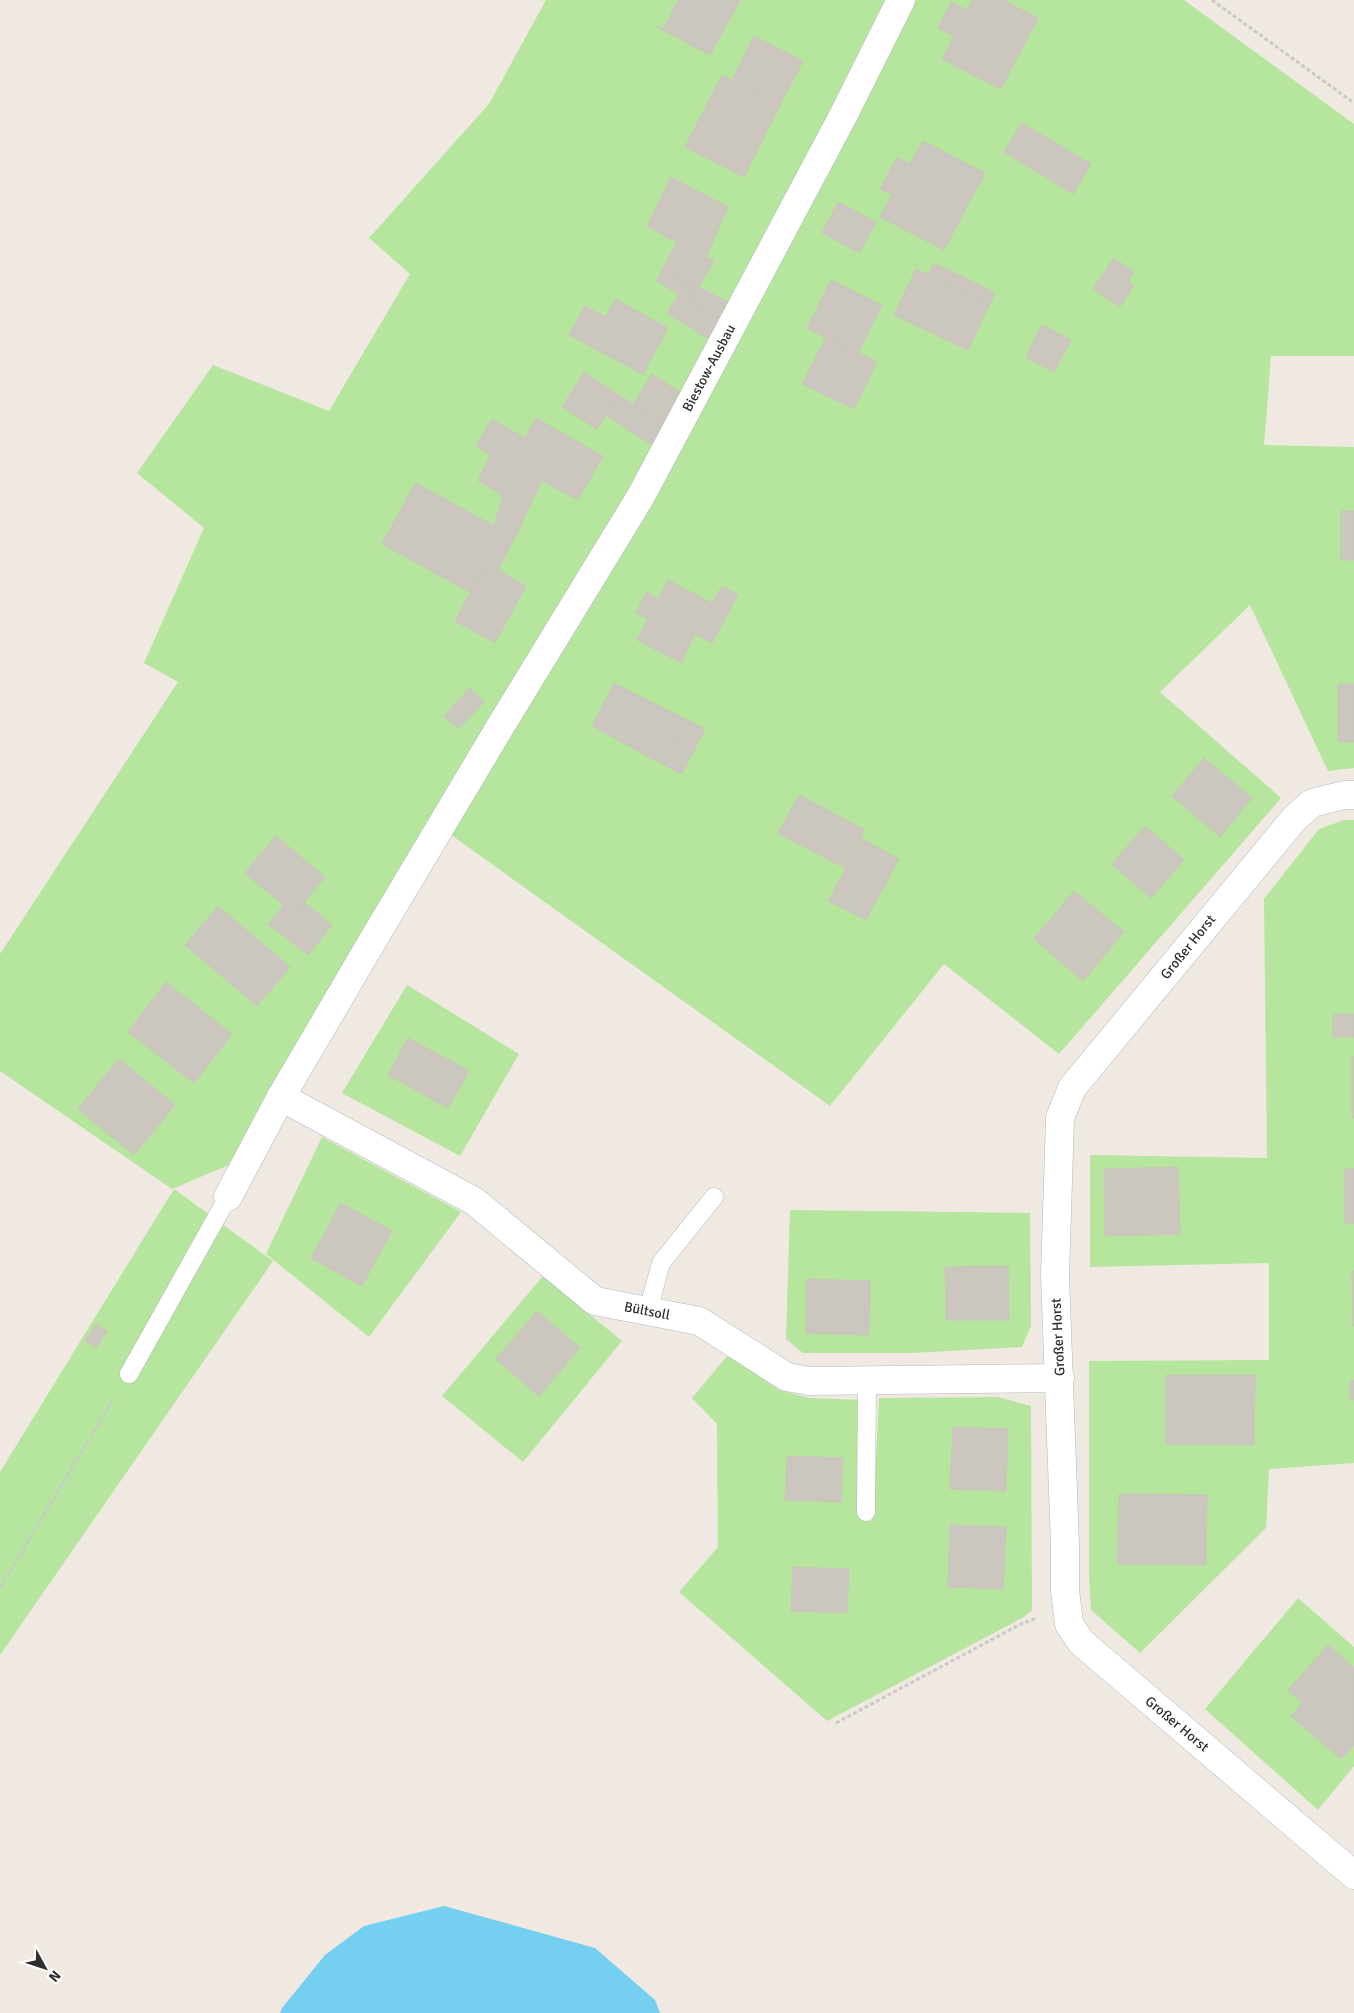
<svg xmlns="http://www.w3.org/2000/svg" width="1354" height="2013" font-family="Signika,sans-serif">
<style>
.green{fill:#b6e59e}
.water{fill:#75cff0}
.building{fill:#cbc7bf;stroke:#cbc5ba}
.lines{fill:none;stroke-linecap:round;stroke-linejoin:round}
.lane-casing{stroke:#b4b7c1;stroke-width:19}
.street-casing{stroke:#b4b7c1;stroke-width:29}
.path{stroke:#c9c9c9;stroke-width:3;stroke-dasharray:4 2.5;stroke-linecap:butt}
.lane{stroke:#fff;stroke-width:18}
.street{stroke:#fff;stroke-width:28}
.labels{text-anchor:middle;dominant-baseline:central;stroke-width:5;stroke-linejoin:round;paint-order:stroke}
.street-label{font-size:14px;fill:#2e2e2e;stroke:#fff}
</style>
<rect width="100%" height="100%" fill="#efe9e1"/>
<g class="green">
<polygon points="546,0 1184,0 1354,124 1354,356 1271,356 1264,445 1354,447 1354,768 1328,771 1250,605 1160,692 1281,798 1059,1054 944,964 830,1106 433,822 229,1165 172,1189 0,1071 0,954 178,682 144,663 204,528 137,473 213,365 329,411 410,274 369,238 489,104"/>
<polygon points="1344,820 1354,820 1354,1463 1269,1469 1266,1528 1140,1653 1091,1610 1089,1575 1089,1361 1269,1360 1269,1263 1090,1267 1090,1155 1267,1158 1264,899 1319,829"/>
<polygon points="407,985 519,1054 460,1156 342,1093"/>
<polygon points="322,1137 461,1212 369,1337 266,1254"/>
<polygon points="174,1189 273,1261 0,1655 0,1472"/>
<polygon points="790,1210 1030,1213 1031,1326 1022,1347 912,1353 803,1353 786,1339"/>
<polygon points="543,1276 622,1341 523,1462 442,1396"/>
<polygon points="728,1355 779,1390 809,1398 861,1400 873,1515 879,1398 998,1397 1031,1406 1032,1610 1024,1617 827,1721 679,1592 718,1547 717,1424 692,1398"/>
<polygon points="1298,1598 1354,1647 1354,1766 1318,1810 1205,1709"/>
</g>
<polygon class="water" points="444,1906 595,1948 655,2000 660,2013 280,2013 282,2008 325,1955 364,1926"/>
<g class="building">
<polygon points="678,0 740,0 710,55 657,27 659,26 664,29"/>
<polygon points="972,0 1003,0 1038,18 1001,89 942,59 954,36 938,28 951,2 967,10"/>
<polygon points="754,36 803,61 780,105 732,80"/>
<polygon points="722,75 780,105 744,177 685,147"/>
<polygon points="1022,123 1091,164 1073,194 1004,152"/>
<polygon points="923,141 985,173 944,250 880,217 892,195 880,189 897,157 910,164"/>
<polygon points="671,177 728,207 706,258 647,226"/>
<polygon points="838,202 876,222 859,253 822,233"/>
<polygon points="677,242 706,258 714,260 699,287 733,305 723,323 688,301 695,288 662,270"/>
<polygon points="1114,258 1134,272 1128,281 1134,285 1120,307 1093,289"/>
<polygon points="934,263 995,293 990,304 928,275"/>
<polygon points="916,269 990,304 968,350 894,315"/>
<polygon points="662,270 695,288 688,301 723,323 712,341 667,313 679,295 657,281"/>
<polygon points="831,280 882,305 858,353 807,328"/>
<polygon points="615,299 668,328 643,374 569,335 585,306 605,317"/>
<polygon points="1042,325 1071,340 1054,372 1026,357"/>
<polygon points="826,337 877,362 854,409 802,384"/>
<polygon points="584,372 619,395 597,429 562,407"/>
<polygon points="652,374 687,397 667,427 633,404"/>
<polygon points="619,395 667,427 655,447 606,415"/>
<polygon points="536,418 603,456 578,500 542,481 515,537 494,526 503,495 478,481 490,455 476,446 492,419 525,438"/>
<polygon points="415,483 515,537 498,570 486,563 470,592 382,544"/>
<rect x="1341" y="511" width="13" height="49"/>
<polygon points="486,563 526,586 495,643 455,621"/>
<polygon points="668,580 712,603 722,586 738,595 712,643 695,634 681,663 637,640 648,619 636,613 646,592 658,599"/>
<polygon points="614,683 687,720 664,765 592,726"/>
<polygon points="1338,684 1354,684 1354,742 1338,741"/>
<polygon points="470,688 484,702 458,729 444,716"/>
<polygon points="687,720 705,729 682,774 664,765"/>
<polygon points="1204,758 1252,798 1220,837 1172,796"/>
<polygon points="799,795 865,830 845,868 778,833"/>
<polygon points="1145,826 1184,860 1151,898 1112,864"/>
<polygon points="276,836 325,877 294,914 245,873"/>
<polygon points="862,839 899,859 866,920 828,901"/>
<polygon points="1074,891 1124,932 1083,981 1034,939"/>
<polygon points="304,902 332,925 308,955 268,924 284,905 294,914"/>
<polygon points="218,906 290,967 257,1006 185,945"/>
<polygon points="166,982 232,1034 194,1083 128,1032"/>
<polygon points="1354,1014 1354,1037 1333,1037 1333,1015"/>
<polygon points="408,1038 469,1071 448,1108 388,1075"/>
<rect x="1352" y="1057" width="2" height="61"/>
<polygon points="119,1059 175,1105 134,1155 78,1109"/>
<polygon points="1178,1167 1180,1234 1105,1236 1104,1169"/>
<polygon points="1344,1169 1354,1169 1354,1223 1345,1224"/>
<polygon points="341,1203 392,1231 362,1286 311,1258"/>
<polygon points="1008,1266 1009,1320 946,1320 945,1267"/>
<polygon points="1352,1271 1354,1271 1354,1326 1353,1326"/>
<polygon points="807,1279 870,1281 869,1335 806,1333"/>
<polygon points="537,1311 580,1348 539,1396 496,1359"/>
<polygon points="96,1324 107,1331 96,1348 85,1341"/>
<polygon points="1166,1375 1255,1375 1254,1445 1166,1444"/>
<polygon points="1350,1380 1354,1381 1354,1400 1350,1400"/>
<polygon points="953,1427 1008,1429 1006,1491 950,1489"/>
<polygon points="787,1456 843,1458 841,1502 785,1500"/>
<polygon points="1119,1494 1207,1495 1206,1565 1118,1564"/>
<polygon points="950,1525 1006,1527 1003,1589 948,1587"/>
<polygon points="793,1567 849,1569 847,1613 791,1611"/>
<polygon points="1328,1645 1354,1668 1354,1745 1341,1759 1291,1716 1302,1703 1288,1690"/>
</g>
<g class="lines">
<defs>
<g id="lane">
<polyline points="648,1311 661,1263 714,1197"/>
<polyline points="129,1374 228,1197"/>
<polyline points="866,1512 867,1381"/>
</g>
<g id="street">
<polyline points="1354,795 1344,795 1312,803 1294,819 1072,1088 1060,1118 1055,1276 1065,1545 1065,1590 1069,1624 1081,1642 1354,1875"/>
<polyline points="281,1097 474,1201 595,1301 699,1321 787,1377 809,1381 1060,1378"/>
<polyline points="228,1197 281,1097 376,935 500,727 641,496 844,114 901,0"/>
</g>
</defs>
<use href="#lane" class="lane-casing"/>
<use href="#street" class="street-casing"/>
<g class="path">
<polyline points="1212,0 1354,103"/>
<polyline points="0,1588 114,1398"/>
<polyline points="836,1723 1021,1624 1036,1618"/>
</g>
<use href="#lane" class="lane"/>
<use href="#street" class="street"/>
</g>
<g class="labels">
<g class="street-label">
<text transform="translate(709 368) rotate(-62)">Biestow-Ausbau</text>
<text transform="translate(1188 947) rotate(-51)">Großer Horst</text>
<text transform="translate(647 1311) rotate(11)">Bültsoll</text>
<text transform="translate(1058 1337) rotate(-93)">Großer Horst</text>
<text transform="translate(1177 1724) rotate(40)">Großer Horst</text>
</g>
</g>
<g transform="translate(45 1968) rotate(130)" stroke="#ffffff" stroke-width="4" paint-order="stroke">
<path d="M0-4L9 19L0 12L-9 19Z" fill="#2e2e2e"/>
<text y="-8" font-size="14" font-weight="bold" text-anchor="middle" fill="#2e2e2e">N</text>
</g>
</svg>
